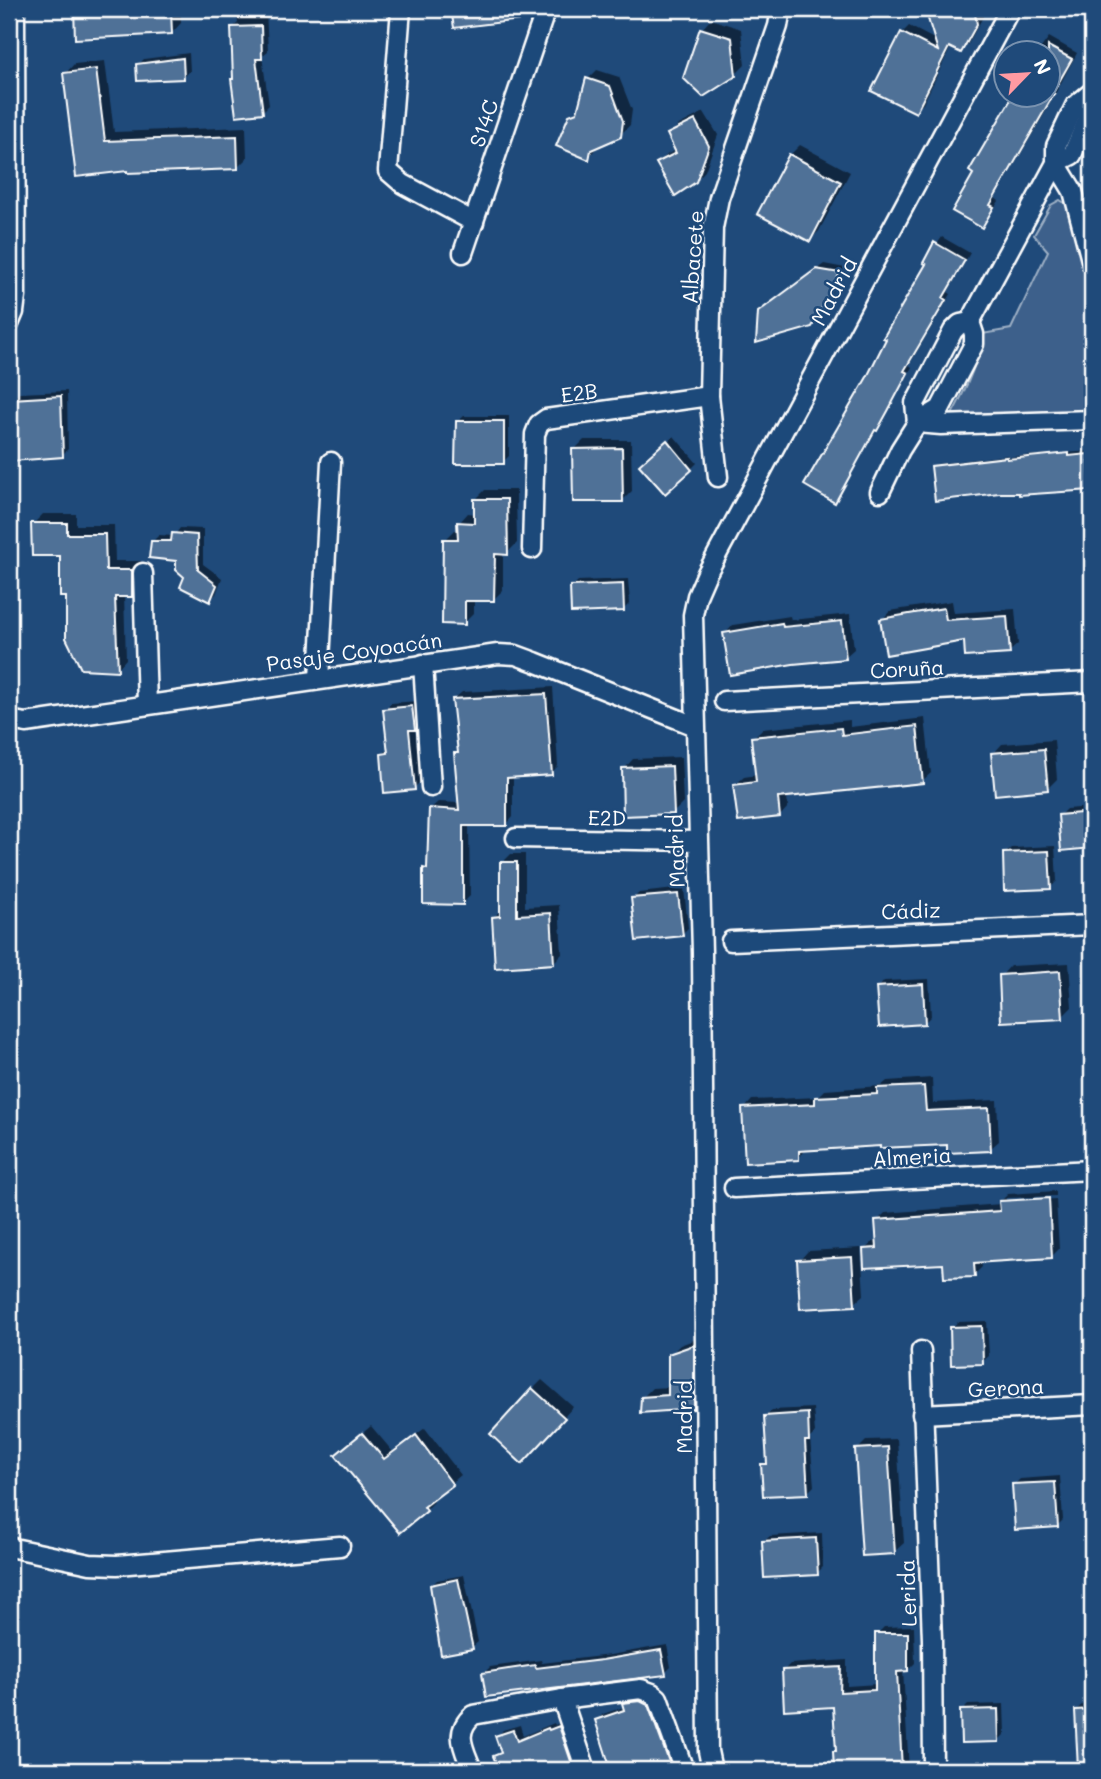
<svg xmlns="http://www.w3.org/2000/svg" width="1101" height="1779" font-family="Mali,sans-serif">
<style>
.green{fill:#3c618b;stroke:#9eb0c5;stroke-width:2}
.shadow{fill:#0007}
.building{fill:#507197;stroke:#fff;stroke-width:2}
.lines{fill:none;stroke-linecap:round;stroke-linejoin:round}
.minor-casing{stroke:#fff;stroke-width:23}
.minor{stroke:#1f4a7a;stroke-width:18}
.labels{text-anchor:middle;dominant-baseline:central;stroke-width:5;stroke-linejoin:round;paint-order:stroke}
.street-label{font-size:21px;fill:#fff;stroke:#1f4a7a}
</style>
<rect width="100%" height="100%" fill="#1f4a7a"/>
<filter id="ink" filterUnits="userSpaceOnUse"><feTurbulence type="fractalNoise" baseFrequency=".0143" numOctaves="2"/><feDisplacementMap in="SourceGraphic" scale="14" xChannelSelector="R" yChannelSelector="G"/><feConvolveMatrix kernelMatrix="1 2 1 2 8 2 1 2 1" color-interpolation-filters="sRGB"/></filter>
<g filter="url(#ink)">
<path class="green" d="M 1060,200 L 1069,206 L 1074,218 L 1092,291 L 1092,418 L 944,429 C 961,399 977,369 982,334 L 1011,329 L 1048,251 L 1034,235 L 1051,205 Z"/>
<g class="shadow">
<polygon points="76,9 181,9 181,23 172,33 77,37"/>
<polygon points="236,9 266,9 268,51 262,56 269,105 263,111 233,27 238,23"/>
<polygon points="453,9 525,9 515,19 455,26"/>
<polygon points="927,9 983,9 984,15 968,44 960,51 951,47 923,104 915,111 902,33 909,26 936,40"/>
<polygon points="1073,9 1092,9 1092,17 1090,19"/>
<polygon points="711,19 741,29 745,65 735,75 702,29"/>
<polygon points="1049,37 1077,53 1046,111 995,198 999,201 982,226 954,210 1048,94 1048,52 1038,52"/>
<polygon points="189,53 190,71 184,77 138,65 144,59"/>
<polygon points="105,61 114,132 246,127 247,158 237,168 129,169 78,175 65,74 74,64"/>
<polygon points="597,70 619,77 632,110 630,125 620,135 599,145 588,158 570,116 581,106 588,79"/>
<polygon points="704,112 718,135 705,171 695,181 658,163 668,154 676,150 670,135 679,125"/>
<polygon points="800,145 850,172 819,231 810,240 790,155"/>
<polygon points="942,237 970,253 948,292 951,294 909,365 912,367 840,494 834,500 868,378 928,264 925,262"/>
<polygon points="824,264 845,268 818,319 811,325 766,306"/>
<polygon points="67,391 68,449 62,455 13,399 19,393"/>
<polygon points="464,416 509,416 509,456 503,462 457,422"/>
<polygon points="674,436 697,463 691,469 648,459"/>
<polygon points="584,440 631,440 632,491 623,500 574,450"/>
<polygon points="1092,451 1092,488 1079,490 933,466 936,464 1009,455 1009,457"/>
<polygon points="485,490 516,490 517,543 507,553 503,553 503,590 493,600 474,599 474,613 464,623 445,540 455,530 459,530 459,523 468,513 476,514 475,500"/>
<polygon points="43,514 76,514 76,525 114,525 115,561 141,561 141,586 132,595 124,595 126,659 117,669 68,595 62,555 33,524"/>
<polygon points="180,528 203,529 203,564 222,578 216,594 210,600 186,576 178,559 152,542 159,535 174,536"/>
<polygon points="628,579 630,603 624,609 572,587 578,581"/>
<polygon points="952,601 954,613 1015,609 1018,644 1009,652 966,639 882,620 890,611"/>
<polygon points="850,614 854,649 845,657 725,634 733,625 790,616 791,620"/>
<polygon points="553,687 558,766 551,773 513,776 513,817 506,825 469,824 470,896 462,904 425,869 429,865 430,809 438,802 460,803 456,753 460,750 454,699 462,692"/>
<polygon points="418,701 420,722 415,727 420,782 414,788 383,754 389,748 385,710 391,703"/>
<polygon points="925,718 931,773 922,781 787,796 788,807 780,816 735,785 744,777 757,775 753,738 762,729 850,720 850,727"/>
<polygon points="1054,740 1057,779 1047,789 993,754 1002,744"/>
<polygon points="681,757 683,803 673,813 624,769 633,759"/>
<polygon points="1092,807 1092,846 1063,849 1060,815 1066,809"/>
<polygon points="1055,846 1057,881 1051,887 1004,854 1011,848"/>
<polygon points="511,854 525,854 525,907 559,905 562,954 553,963 494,917 502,909 502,863"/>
<polygon points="684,888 688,928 682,934 633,899 639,893"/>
<polygon points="1069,963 1072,1007 1062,1017 1001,976 1010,966"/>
<polygon points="929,979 931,1016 925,1022 878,988 884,981"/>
<polygon points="932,1078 933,1103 997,1100 999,1141 990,1149 948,1143 882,1144 807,1149 798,1158 744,1109 752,1100 818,1097 825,1090 881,1086 887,1081"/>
<polygon points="1056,1191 1056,1196 1006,1198 1006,1202 1056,1199 1059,1249 1052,1256 981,1261 982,1267 974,1275 945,1262 865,1249 873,1242 878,1241 877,1221 885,1213 1001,1204 1001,1201 1008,1194"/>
<polygon points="861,1248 864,1295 854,1304 799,1261 808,1251"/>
<polygon points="987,1321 989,1356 982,1362 951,1328 958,1322"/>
<polygon points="702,1337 703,1398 693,1408 643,1397 652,1388 670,1387 670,1355 680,1345"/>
<polygon points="542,1380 573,1407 532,1453 533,1389"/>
<polygon points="813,1408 815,1433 810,1438 814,1486 808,1492 763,1465 768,1460 766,1416 772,1410"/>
<polygon points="371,1426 393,1452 425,1428 461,1475 432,1499 434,1502 426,1510 346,1447"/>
<polygon points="897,1439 904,1543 894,1552 857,1450 867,1440"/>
<polygon points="1060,1476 1063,1520 1057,1526 1014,1485 1020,1479"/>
<polygon points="822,1533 823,1567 817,1573 763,1542 770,1536"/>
<polygon points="464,1575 478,1642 472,1647 431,1586 437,1580"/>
<polygon points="914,1626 915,1663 908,1670 903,1670 909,1770 836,1770 835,1705 783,1671 790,1664 847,1660 847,1686 877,1684 877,1634 884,1627"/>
<polygon points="667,1645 671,1667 665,1673 484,1673 490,1667 541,1660 542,1663 610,1655"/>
<polygon points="18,1673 21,1698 15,1704 9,1705 9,1674"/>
<polygon points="647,1695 654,1699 681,1770 613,1770 597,1720 603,1714 624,1707 624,1703 630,1697"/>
<polygon points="1004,1704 1005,1734 999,1740 962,1711 968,1705"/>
<polygon points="1083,1704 1092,1704 1092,1750 1079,1750 1076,1710"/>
<polygon points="565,1721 583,1770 509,1770 495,1757 502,1750 497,1737 503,1730 520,1725 523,1736 554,1723 555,1725"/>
</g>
<g class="building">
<polygon points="74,9 171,9 172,34 75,39"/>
<polygon points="451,9 519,9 520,20 454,28"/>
<polygon points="925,9 974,9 977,24 961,53 949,47 916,113 871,91 901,32 938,51"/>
<polygon points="261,26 262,59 256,59 263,113 236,116 231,79 233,79 231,27"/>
<polygon points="700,28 732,38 736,76 703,97 683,78"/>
<polygon points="1048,46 1072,59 1052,94 1054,94 990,205 994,207 982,228 952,211 973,174 969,171 1014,94 1048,94"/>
<polygon points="183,58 184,79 137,81 136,64"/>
<polygon points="96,69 105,141 237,136 238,169 127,173 127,171 76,177 63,73"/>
<polygon points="586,78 610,86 623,121 621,137 591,150 589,160 556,146 569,115 577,112"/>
<polygon points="695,120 709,146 696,182 675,196 656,163 676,153 667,134"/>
<polygon points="789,154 841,182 810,242 757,214"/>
<polygon points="934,242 965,260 943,298 946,300 904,371 908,373 888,411 877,431 875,430 835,503 804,485 867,377 886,339 883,338 926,264 923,263"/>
<polygon points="816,269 840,273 812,327 756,343 758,312"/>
<polygon points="61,396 63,457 12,461 11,399"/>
<polygon points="456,421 504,421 504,464 455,464"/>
<polygon points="667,440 692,470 665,494 639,465"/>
<polygon points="622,448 623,502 573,502 572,449"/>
<polygon points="1069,453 1069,456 1088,454 1091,490 1019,495 1019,493 999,493 935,501 931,466 1007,457 1007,459"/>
<polygon points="474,499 507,499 508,555 495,554 494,601 465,601 465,625 442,624 443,539 458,539 457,522 474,523"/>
<polygon points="31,523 67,523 67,534 105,534 106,570 132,570 132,597 115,597 118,671 81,669 66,638 66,597 60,597 60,556 32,556"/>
<polygon points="172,533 197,535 198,570 217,585 210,602 180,587 184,577 176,570 176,561 149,558 151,541 171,541"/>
<polygon points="623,584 624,611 571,613 570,586"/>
<polygon points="944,608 946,620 1007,616 1010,654 965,657 964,641 886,655 880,619"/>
<polygon points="842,621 846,659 793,664 730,675 723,633 782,623 783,627"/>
<polygon points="546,694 552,775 507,778 507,826 463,826 463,905 423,904 423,868 427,869 429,808 459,810 454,753 458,753 452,699"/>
<polygon points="412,706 415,730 409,730 415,790 384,793 381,754 388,753 383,709"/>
<polygon points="917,726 923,783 778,798 780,817 738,822 733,785 756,782 751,737 841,728 842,735"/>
<polygon points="1044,749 1048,790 995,795 991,753"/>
<polygon points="672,766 674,814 623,816 622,768"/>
<polygon points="1092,812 1092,848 1061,851 1058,815"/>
<polygon points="1049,851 1051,889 1004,891 1003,853"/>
<polygon points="500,862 517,862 517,915 551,913 554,964 495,968 492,917 500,916"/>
<polygon points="678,894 683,936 636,941 631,898"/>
<polygon points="1060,971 1063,1019 1001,1022 999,975"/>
<polygon points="923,984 925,1024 879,1027 876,987"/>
<polygon points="924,1086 926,1111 989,1108 991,1151 947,1153 947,1145 880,1148 880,1146 799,1151 799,1160 745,1163 742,1108 815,1104 815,1097 877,1094 877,1088"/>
<polygon points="1049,1198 1052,1258 974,1263 975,1277 944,1278 943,1264 864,1268 863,1249 877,1248 875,1220 1000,1211 999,1201"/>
<polygon points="852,1257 855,1306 800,1309 797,1260"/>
<polygon points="982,1326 983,1364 951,1365 950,1327"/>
<polygon points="694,1345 694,1409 640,1413 641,1397 668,1395 668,1354"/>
<polygon points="532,1388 565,1418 522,1464 490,1434"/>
<polygon points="808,1413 809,1441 805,1441 808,1494 763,1496 761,1464 767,1464 764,1416"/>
<polygon points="362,1433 384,1459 416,1435 453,1485 424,1507 427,1511 400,1533 335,1455"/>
<polygon points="888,1447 895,1554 862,1556 855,1449"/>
<polygon points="1055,1482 1058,1527 1015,1530 1012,1484"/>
<polygon points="816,1538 818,1575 764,1578 762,1541"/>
<polygon points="458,1579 473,1649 441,1655 430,1585"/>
<polygon points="875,1633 908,1633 908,1671 897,1672 902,1770 834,1770 833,1751 836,1751 833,1707 784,1710 782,1670 841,1667 840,1692 875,1690"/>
<polygon points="661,1650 666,1675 486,1697 482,1673 535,1665 536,1668 602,1660"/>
<polygon points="640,1701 648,1705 672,1770 611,1770 595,1720 624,1710 622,1703"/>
<polygon points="998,1709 999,1742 961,1743 960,1710"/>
<polygon points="1092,1709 1092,1769 1078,1769 1075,1710"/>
<polygon points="559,1726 574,1770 499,1770 493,1756 501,1753 495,1736 513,1730 517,1741 548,1728 549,1730"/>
</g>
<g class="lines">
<defs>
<g id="minor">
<polyline points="401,9 388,171 403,184 474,222"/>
<polyline points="1056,163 1073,191 1092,264"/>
<polyline points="1056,163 1072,155 1089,116 1092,99"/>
<polyline points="463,253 546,9"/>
<polyline points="9,324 14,312 16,296 15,9"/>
<polyline points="917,423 941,425 1092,420"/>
<polyline points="917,423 915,403 918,398 953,331 960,324 970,322"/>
<polyline points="718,477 709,396 713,228 719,198 778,26 781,9"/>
<polyline points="880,492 900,450 917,423 940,409 974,344 974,334 970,322 1056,163 1056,146 1075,106 1092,92"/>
<polyline points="532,549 535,434 539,424 546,419 709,396"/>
<polyline points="143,573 147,705"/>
<polyline points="423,664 431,787"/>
<polyline points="319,679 331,462"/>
<polyline points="724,701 1092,682"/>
<polyline points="9,720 26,723 498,654 516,655 535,662 695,726"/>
<polyline points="516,838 697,841"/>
<polyline points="731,941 1092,925"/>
<polyline points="734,1188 1092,1170"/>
<polyline points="921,1351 932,1639 933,1770"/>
<polyline points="922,1414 1092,1405"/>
<polyline points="9,1547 90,1564 117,1565 340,1546"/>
<path d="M 472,1770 C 464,1748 453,1733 473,1715 L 562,1699"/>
<polyline points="586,1770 562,1699 641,1689 652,1693 658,1698 684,1770"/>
<polyline points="712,1770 708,1751 702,952 693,615 697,596 707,573 1010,9"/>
</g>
</defs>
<use href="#minor" class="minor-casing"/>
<use href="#minor" class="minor"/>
</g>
</g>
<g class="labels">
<g class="street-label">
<text transform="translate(483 123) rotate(-71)">S14C</text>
<text transform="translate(692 257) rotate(-86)">Albacete</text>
<text transform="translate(833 291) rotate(-62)">Madrid</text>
<text transform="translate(579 392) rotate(-8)">E2B</text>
<text transform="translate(354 651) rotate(-8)">Pasaje Coyoacán</text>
<text transform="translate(907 668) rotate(-3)">Coruña</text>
<text transform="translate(607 817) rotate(1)">E2D</text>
<text transform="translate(675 851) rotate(-92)">Madrid</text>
<text transform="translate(911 910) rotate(-2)">Cádiz</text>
<text transform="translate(912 1156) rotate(-3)">Almeria</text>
<text transform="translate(1006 1387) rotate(-3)">Gerona</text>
<text transform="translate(683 1417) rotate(-90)">Madrid</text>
<text transform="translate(907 1593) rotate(-92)">Lerida</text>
</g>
</g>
<rect width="1101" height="1779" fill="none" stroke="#1f4a7a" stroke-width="35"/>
<rect x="18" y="18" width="1066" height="1744" fill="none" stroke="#fff" stroke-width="2.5" filter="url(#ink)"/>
<g transform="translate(1027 74) rotate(65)"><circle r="33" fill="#1f4a7a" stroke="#7992af" stroke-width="2"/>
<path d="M0-5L12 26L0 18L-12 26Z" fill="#ff9aa2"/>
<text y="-10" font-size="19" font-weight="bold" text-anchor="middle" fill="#ffffff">N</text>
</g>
</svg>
